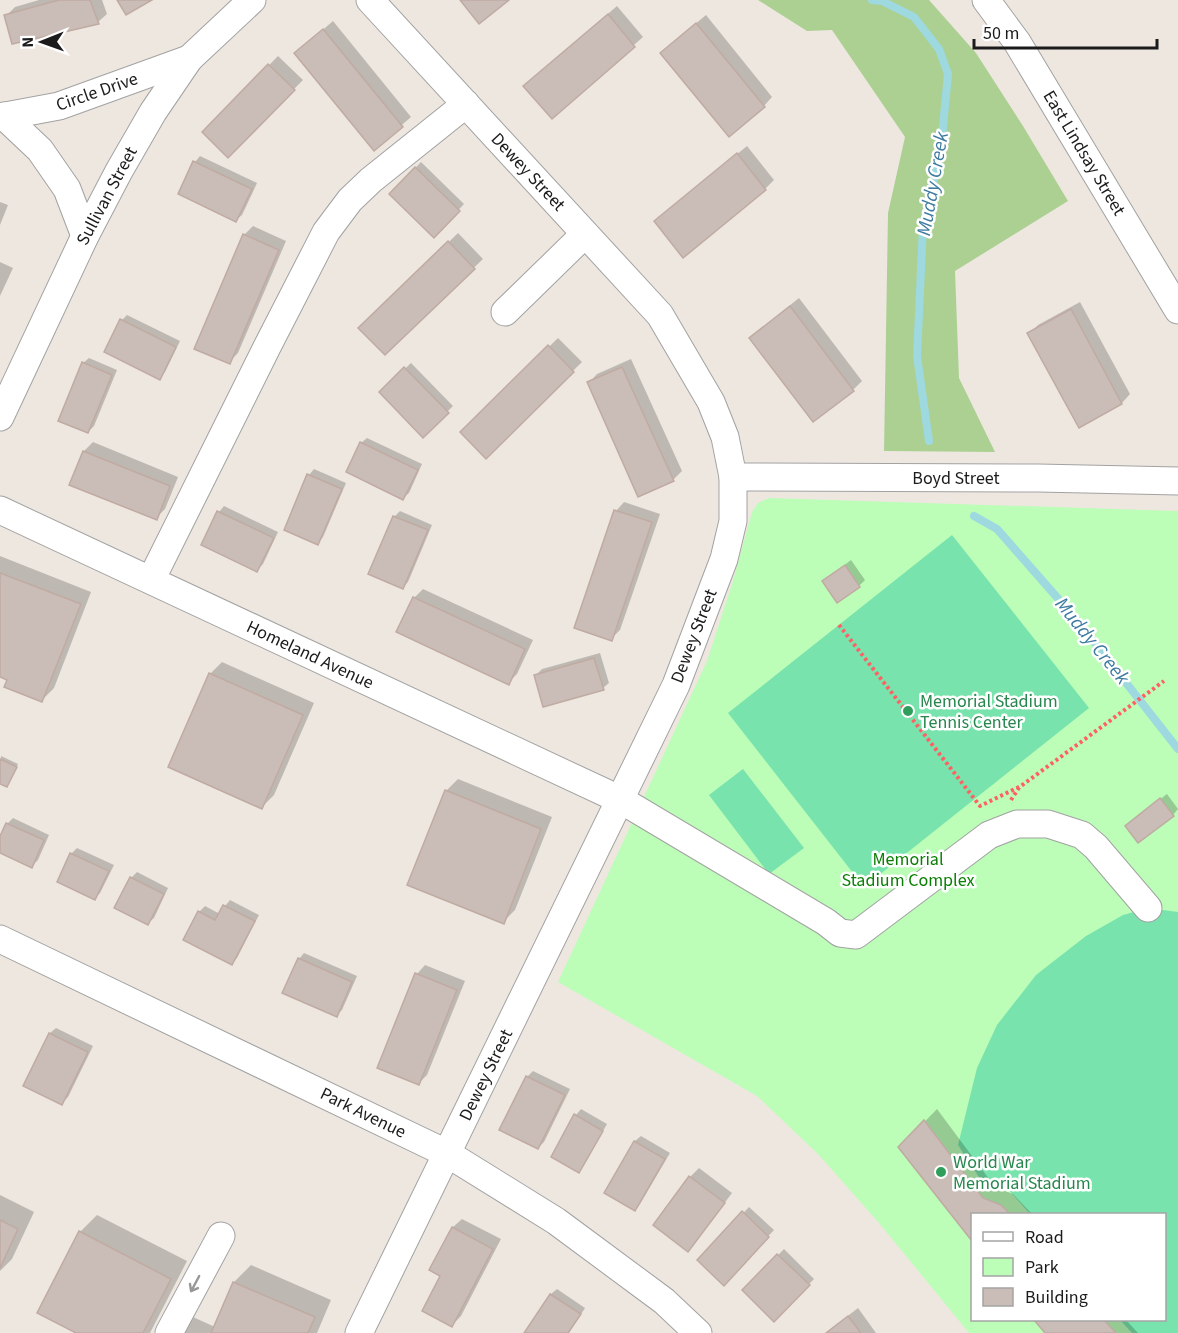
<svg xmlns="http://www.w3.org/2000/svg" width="1178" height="1333" font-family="'Source Sans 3',sans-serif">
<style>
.forest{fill:#acd092}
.park{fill:#bcfdb8;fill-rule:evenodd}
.pitch{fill:#78e3ac}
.shadow{fill:#0003}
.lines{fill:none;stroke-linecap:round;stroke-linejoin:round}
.stream{stroke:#9dd9df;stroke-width:8}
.building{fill:#cabcb6;stroke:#c0aba2;stroke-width:1.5}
.minor-casing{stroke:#a2a2a2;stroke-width:29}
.path{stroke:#ff6064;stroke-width:4;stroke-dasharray:3 3;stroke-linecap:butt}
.minor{stroke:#fff;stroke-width:27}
.oneway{stroke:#989898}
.leisure-dot{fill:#2e9e5b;stroke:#fff;stroke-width:2}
.labels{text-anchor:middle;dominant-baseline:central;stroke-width:5;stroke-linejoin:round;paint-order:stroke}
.street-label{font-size:18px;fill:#1b1b1b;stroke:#fff}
.leisure-label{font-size:18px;fill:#27864d;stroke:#fff;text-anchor:start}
.park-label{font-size:18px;fill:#0a7f04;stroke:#fff}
.water-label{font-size:20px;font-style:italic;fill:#3e7ba0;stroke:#fff}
</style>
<rect width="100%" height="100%" fill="#eee7e0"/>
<polygon class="forest" points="758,0 929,0 976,53 1023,126 1068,201 955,271 959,378 995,452 884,451 888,213 905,137 832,30 807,31"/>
<path class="park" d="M 769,498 L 1178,511 L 1178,1333 L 969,1333 L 879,1223 L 818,1154 L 757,1096 L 558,982 L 707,661 L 733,581 L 752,512 L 758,503 ZM 972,1214 L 1164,1214 L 1164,1320 L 972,1320 Z"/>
<g class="pitch">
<polygon points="952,535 1089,708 864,887 728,713"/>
<polygon points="743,769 804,848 769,874 709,795"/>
<polygon points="1148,908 1178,912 1178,1333 1132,1333 1120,1320 1164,1320 1164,1214 1030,1214 1007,1188 979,1177 958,1145 977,1068 997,1025 1036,975 1086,936 1123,915"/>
</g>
<g class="shadow">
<polygon points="39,0 102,0 107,14 98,22 6,16 15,7"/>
<polygon points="617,6 643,37 552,117 534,78"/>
<polygon points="706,15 772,97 764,106 671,44"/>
<polygon points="333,21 411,117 374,149 296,53"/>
<polygon points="278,56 303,80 228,156 204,132"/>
<polygon points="747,146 774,180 765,189 684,256 665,213"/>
<polygon points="200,156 257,183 242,215 236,220 195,162"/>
<polygon points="421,162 464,204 434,236 391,194"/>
<polygon points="0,202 8,205 0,225"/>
<polygon points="253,226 286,241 238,353 229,362 244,235"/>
<polygon points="458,233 483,259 385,353 361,328"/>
<polygon points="0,262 13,268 0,296"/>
<polygon points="799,298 862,381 853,390 751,338 760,329"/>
<polygon points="1080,302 1130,394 1122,403 1079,426 1029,334 1038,325"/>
<polygon points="127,315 180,341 165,372 159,378 122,320"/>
<polygon points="558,338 582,362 486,457 462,432"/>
<polygon points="89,358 117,370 94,426 88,432 83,363"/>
<polygon points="631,359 682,471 673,480 589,383 597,374"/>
<polygon points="411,363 453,406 423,436 381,392"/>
<polygon points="367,438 422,464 409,493 403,498 361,443"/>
<polygon points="93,442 178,477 165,509 156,518 71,484 84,451"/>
<polygon points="314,469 346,483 323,537 318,543 309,475"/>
<polygon points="624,502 660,514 620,630 611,639 616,511"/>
<polygon points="224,506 278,532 263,564 257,570 219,512"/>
<polygon points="400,511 432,525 408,582 403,587 394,517"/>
<polygon points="0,556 91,592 54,688 42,700 9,679 0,676"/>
<polygon points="851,560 865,580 859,586 824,581"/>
<polygon points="423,589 533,640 517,674 508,683 398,632 414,598"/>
<polygon points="600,653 609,683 603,688 536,675 542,669"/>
<polygon points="222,662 314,703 274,795 262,807 210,674"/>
<polygon points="1,756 18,764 7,786 0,782"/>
<polygon points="458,779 552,817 515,910 503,922 446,791"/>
<polygon points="1167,794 1178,809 1173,815 1133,820"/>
<polygon points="13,818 49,835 38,860 32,866 0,851 0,840 7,824"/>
<polygon points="77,848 114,865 100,893 94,899 59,881 72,853"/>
<polygon points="137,872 168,888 154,918 148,923 131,878"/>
<polygon points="230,900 259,915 237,958 231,963 199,912 205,906 220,914 225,906"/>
<polygon points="304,953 357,976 342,1010 336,1016 299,959"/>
<polygon points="425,965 465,981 427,1075 419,1083 417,974"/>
<polygon points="56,1028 93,1046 68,1097 62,1103 25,1085 50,1033"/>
<polygon points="533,1071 570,1089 544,1142 538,1148 527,1077"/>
<polygon points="581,1109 607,1124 584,1165 578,1171 576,1115"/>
<polygon points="937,1109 995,1187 1013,1194 1032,1214 972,1214 972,1239 900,1147"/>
<polygon points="641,1136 670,1153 640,1204 635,1209 606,1192 635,1141"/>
<polygon points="699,1168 732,1193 696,1241 688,1250 655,1225 690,1177"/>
<polygon points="0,1195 34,1212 12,1259 0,1271"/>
<polygon points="749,1207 774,1230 724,1283 699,1260"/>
<polygon points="97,1215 187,1261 150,1333 80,1333 80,1232"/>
<polygon points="462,1219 501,1239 461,1316 452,1325 442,1275 431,1269 453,1227"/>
<polygon points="784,1249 814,1279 774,1320 744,1290"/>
<polygon points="251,1265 331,1300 317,1333 178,1333 193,1317 215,1327 234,1282"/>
<polygon points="557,1289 585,1308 569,1333 526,1333 551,1294"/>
<polygon points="858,1308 876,1333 826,1333"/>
<polygon points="1036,1320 1126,1320 1138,1333 1047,1333"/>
</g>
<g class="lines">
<g class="stream">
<polyline points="872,0 882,1 914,17 939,49 948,74 941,148 923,226 917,356 929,441"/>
<polyline points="974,516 997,529 1076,619 1178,749"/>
</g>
</g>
<g class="building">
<polygon points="59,0 90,0 99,24 12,44 4,15"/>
<polygon points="117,0 152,0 126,15"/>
<polygon points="460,0 509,0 479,24"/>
<polygon points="608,14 635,47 552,119 523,86"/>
<polygon points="696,23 765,107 729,137 660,53"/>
<polygon points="323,29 403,127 374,151 294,53"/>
<polygon points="268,64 295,90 228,158 202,132"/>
<polygon points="737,153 766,190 683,258 654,221"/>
<polygon points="193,161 252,189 236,222 178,194"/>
<polygon points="415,167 460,211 434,238 389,194"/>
<polygon points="243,234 279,250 230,364 194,349"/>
<polygon points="448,241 475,269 385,355 358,328"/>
<polygon points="790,306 854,391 813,422 749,338"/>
<polygon points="1071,309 1122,404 1079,428 1027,333"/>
<polygon points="120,319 176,347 160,380 104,352"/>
<polygon points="548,345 574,372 486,459 460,432"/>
<polygon points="82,362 112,375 88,433 58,421"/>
<polygon points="404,367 449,413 423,438 379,392"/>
<polygon points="622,367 674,481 638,497 587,382"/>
<polygon points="360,442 418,470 403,500 346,472"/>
<polygon points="83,451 170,486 157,520 69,485"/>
<polygon points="307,474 342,489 318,545 284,530"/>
<polygon points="614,510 652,522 612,641 574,628"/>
<polygon points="217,511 274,538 257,572 201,545"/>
<polygon points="393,516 428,530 403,589 368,574"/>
<polygon points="845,565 860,587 837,603 822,581"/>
<polygon points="0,573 81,604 42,702 4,687 7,680 0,677"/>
<polygon points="413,597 525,649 509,685 396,632"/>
<polygon points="594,658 604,690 543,707 534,675"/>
<polygon points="209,673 303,715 262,809 168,767"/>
<polygon points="0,759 17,767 7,787 0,784"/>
<polygon points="445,790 541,829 504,924 407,885"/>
<polygon points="1160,798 1174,816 1138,843 1125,826"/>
<polygon points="6,823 44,840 32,868 0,853 0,836"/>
<polygon points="70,853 109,871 95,900 57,882"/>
<polygon points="130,877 164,894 148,925 114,908"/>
<polygon points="223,905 255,921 232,965 183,940 198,911 215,920"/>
<polygon points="298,958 352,982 337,1017 282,993"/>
<polygon points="415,973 457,990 419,1085 377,1068"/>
<polygon points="49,1033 88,1052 62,1105 23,1086"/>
<polygon points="526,1076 565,1095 538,1149 499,1130"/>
<polygon points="574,1114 603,1131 579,1173 551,1157"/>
<polygon points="924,1120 983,1198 1001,1205 1010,1214 972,1214 972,1241 898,1147"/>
<polygon points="634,1141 665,1159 635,1211 604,1193"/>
<polygon points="689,1176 725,1203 688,1252 653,1225"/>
<polygon points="742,1211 769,1237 724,1286 697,1260"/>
<polygon points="0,1220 18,1229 0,1268"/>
<polygon points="452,1227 493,1249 452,1327 422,1311 440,1276 429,1270"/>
<polygon points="79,1231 171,1279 143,1333 76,1333 37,1313"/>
<polygon points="777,1254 810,1285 774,1322 742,1290"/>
<polygon points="233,1282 315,1317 308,1333 211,1333"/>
<polygon points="550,1294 581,1314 568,1333 524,1333"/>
<polygon points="848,1316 861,1333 826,1333"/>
<polygon points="1034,1320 1104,1320 1116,1333 1045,1333"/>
</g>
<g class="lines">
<defs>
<g id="minor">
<polyline points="986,0 1017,42 1178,310"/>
<polyline points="4,116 40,150 67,189 85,236"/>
<polyline points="0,117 59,106 189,59"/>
<polyline points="505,312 585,234"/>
<polyline points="0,417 85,236 119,171 153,112 189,59 252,0"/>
<polyline points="733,477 1038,478 1178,481"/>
<polyline points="0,510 621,800 826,922 840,933 856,935 989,835 1017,824 1048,824 1082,835 1096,847 1148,908"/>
<polyline points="151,580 267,347 326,232 350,200 371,180 466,104"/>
<polyline points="0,939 448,1154 556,1221 664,1301 698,1333"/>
<polyline points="169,1333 221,1236"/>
<polyline points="359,1333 676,685 724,559 733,521 733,477 725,437 711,402 660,315 370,0"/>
</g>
</defs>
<use href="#minor" class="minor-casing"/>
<g class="path">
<polyline points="839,625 980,806 1021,786 1164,681"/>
<polyline points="1011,800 1020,786"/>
</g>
<use href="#minor" class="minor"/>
</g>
<defs><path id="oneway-shaft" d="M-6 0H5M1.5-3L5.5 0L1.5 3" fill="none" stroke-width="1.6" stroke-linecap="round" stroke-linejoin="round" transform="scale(1.5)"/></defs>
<use class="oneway" href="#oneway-shaft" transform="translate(195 1284) rotate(118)"/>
<g class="leisure-dot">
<circle cx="908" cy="711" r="6"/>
<circle cx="941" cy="1172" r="6"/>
</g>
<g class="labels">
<g class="street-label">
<text transform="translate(97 92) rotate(-19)">Circle Drive</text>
<text transform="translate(1084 153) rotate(59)">East Lindsay Street</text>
<text transform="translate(528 172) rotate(47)">Dewey Street</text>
<text transform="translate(107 196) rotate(-62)">Sullivan Street</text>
<text x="956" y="478">Boyd Street</text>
<text transform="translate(694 636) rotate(-69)">Dewey Street</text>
<text transform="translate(310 655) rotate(25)">Homeland Avenue</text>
<text transform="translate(486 1075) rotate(-64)">Dewey Street</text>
<text transform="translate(363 1113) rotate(26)">Park Avenue</text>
</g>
<g class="leisure-label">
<text x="920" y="701">Memorial Stadium<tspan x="920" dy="21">Tennis Center</tspan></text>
<text x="953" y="1162">World War<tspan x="953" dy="21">Memorial Stadium</tspan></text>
</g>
<g class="park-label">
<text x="908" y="859">Memorial<tspan x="908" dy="21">Stadium Complex</tspan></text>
</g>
<g class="water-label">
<text transform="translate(933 184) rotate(-80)">Muddy Creek</text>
<text transform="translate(1092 641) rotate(51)">Muddy Creek</text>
</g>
</g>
<rect x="971" y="1213" width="195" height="108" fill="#ffffff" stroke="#a4a4a4" stroke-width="1.5"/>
<rect x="983" y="1232" width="30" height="9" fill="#ffffff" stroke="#a4a4a4" stroke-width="1.5"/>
<text x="1025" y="1243" font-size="18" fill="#1b1b1b">Road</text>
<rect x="983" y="1258" width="30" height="18" fill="#bcfdb8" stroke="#a4a4a4" stroke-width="1.5"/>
<text x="1025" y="1273" font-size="18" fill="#1b1b1b">Park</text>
<rect x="983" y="1288" width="30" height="18" fill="#cabcb6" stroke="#a4a4a4" stroke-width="1.5"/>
<text x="1025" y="1303" font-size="18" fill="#1b1b1b">Building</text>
<g transform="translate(42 42) rotate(269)" stroke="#ffffff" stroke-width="4.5" paint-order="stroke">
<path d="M0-4.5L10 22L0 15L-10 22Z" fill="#1b1b1b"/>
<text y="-9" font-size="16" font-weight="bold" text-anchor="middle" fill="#1b1b1b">N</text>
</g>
<path d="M974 39v9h183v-9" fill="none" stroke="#1b1b1b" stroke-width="3"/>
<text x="983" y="39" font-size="18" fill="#1b1b1b" stroke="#ffffff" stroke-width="4.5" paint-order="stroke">50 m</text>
</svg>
